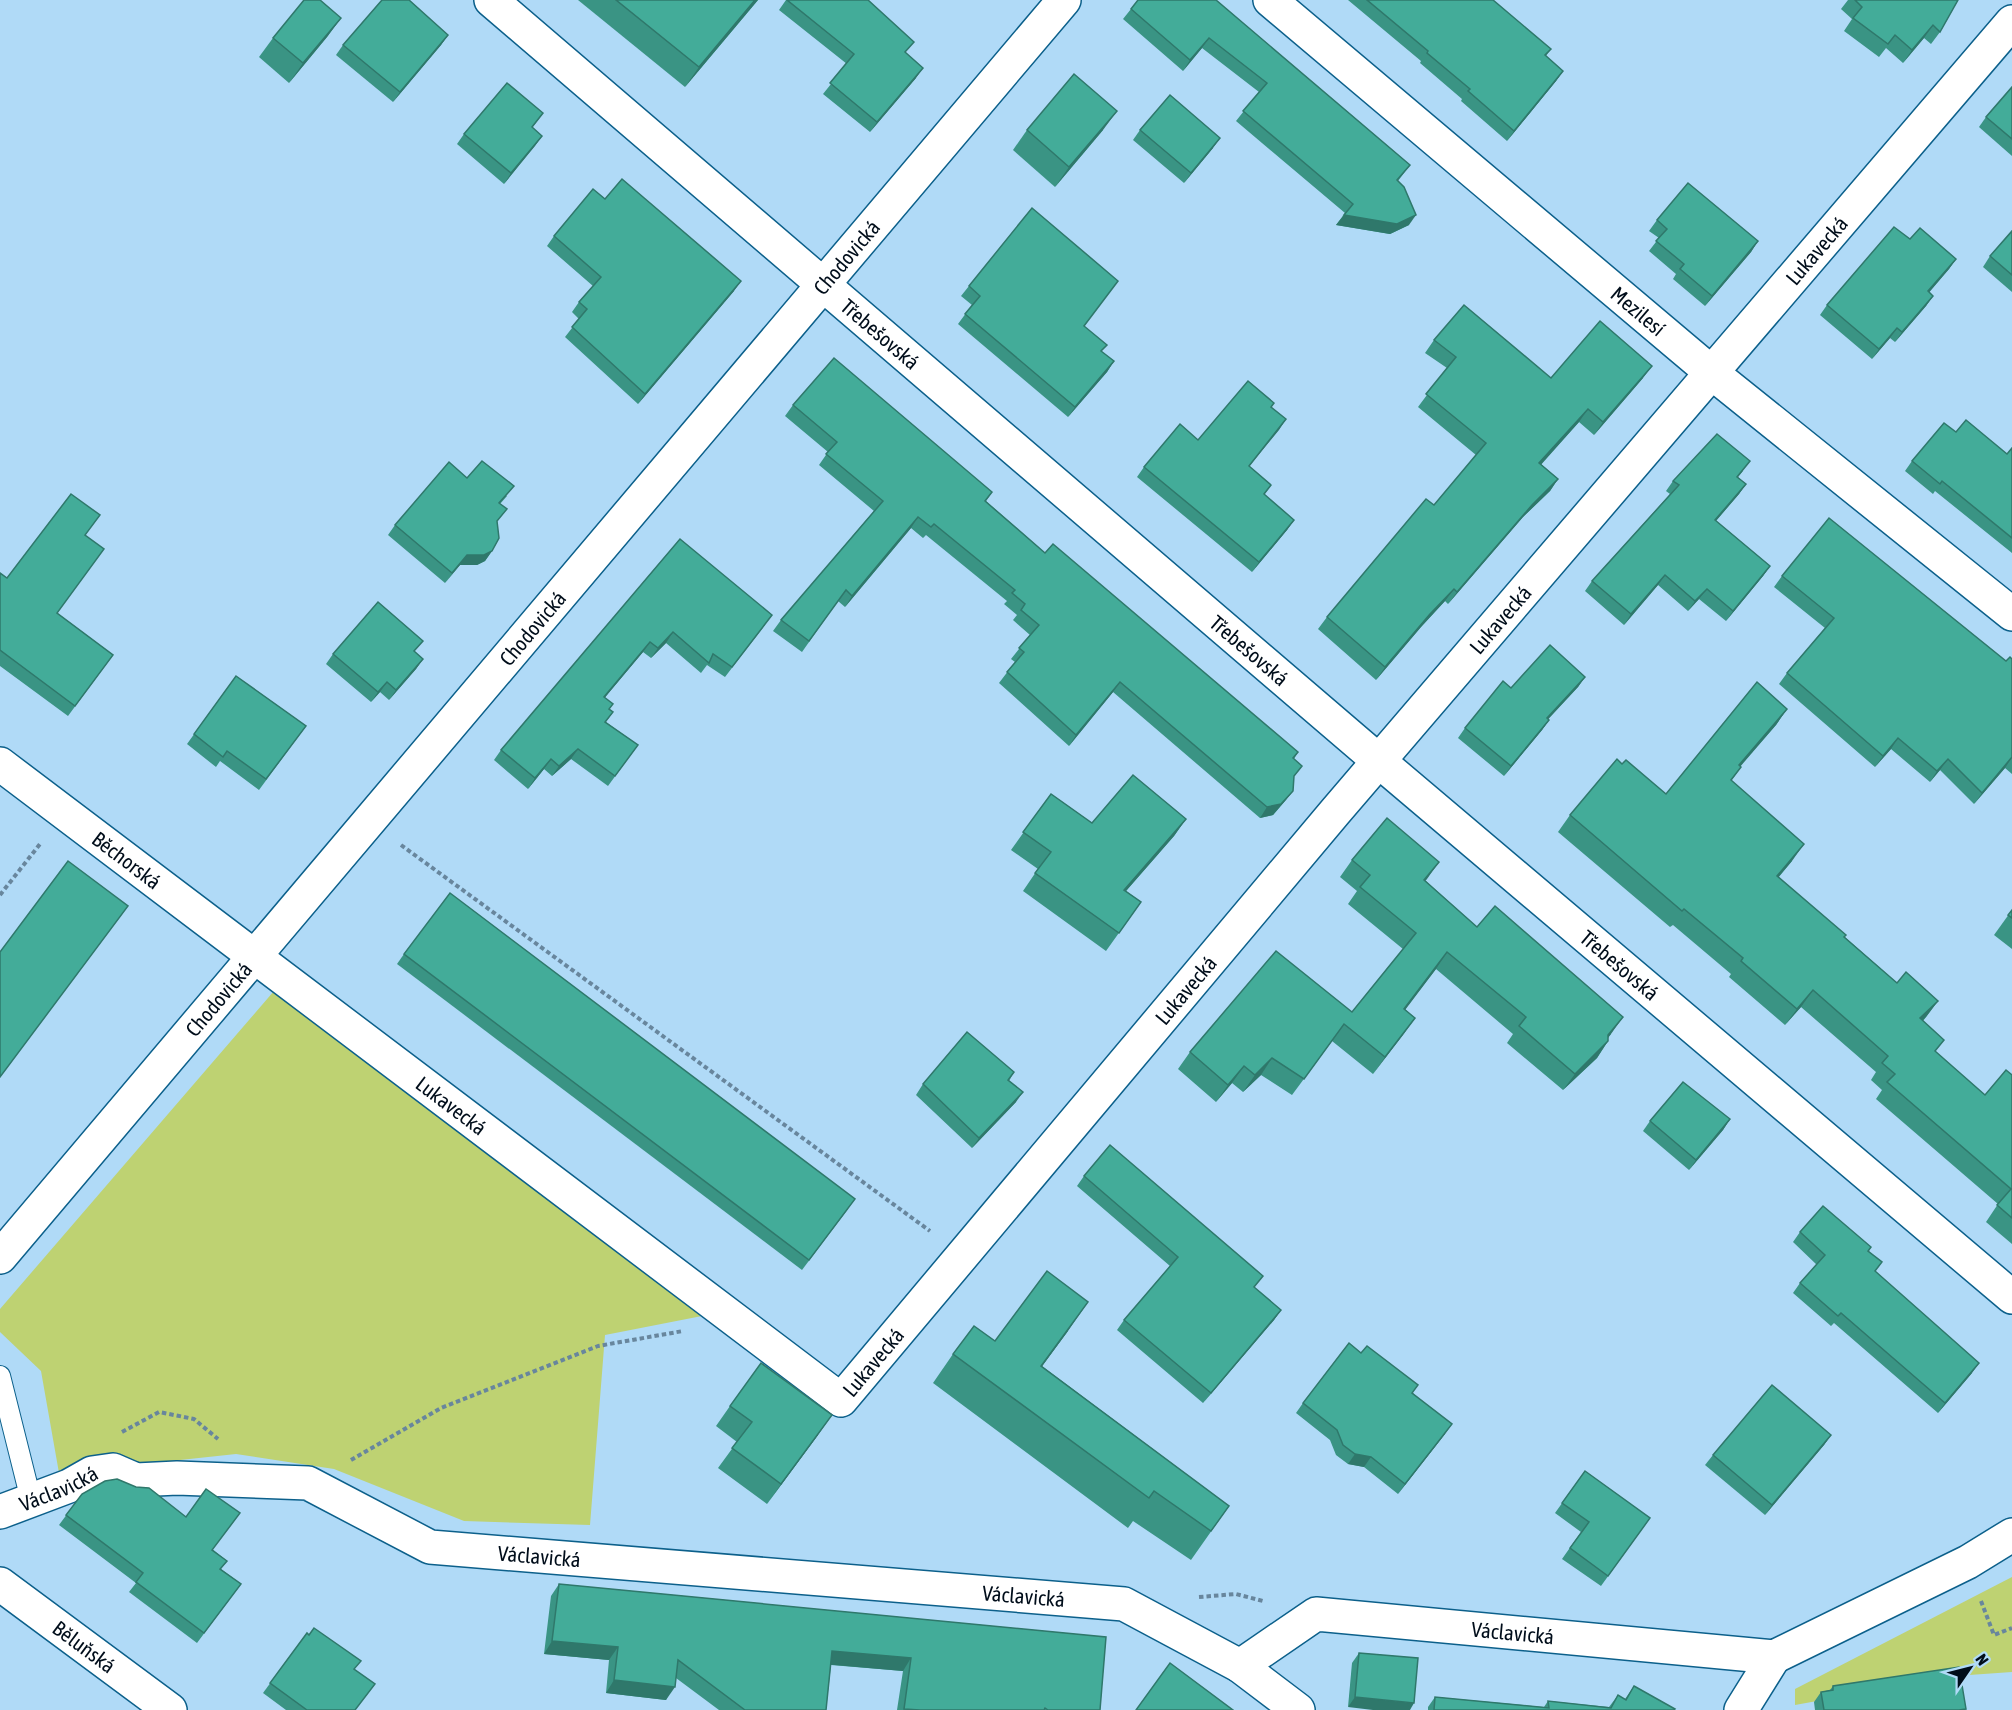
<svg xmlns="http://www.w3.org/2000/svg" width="2012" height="1710" font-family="'Asap Condensed',sans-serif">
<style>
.green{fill:#bed272}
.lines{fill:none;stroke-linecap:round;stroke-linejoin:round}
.service-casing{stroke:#0c608b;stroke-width:22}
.minor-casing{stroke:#0c608b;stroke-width:36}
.path{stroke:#68869d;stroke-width:4;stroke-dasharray:4.5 3;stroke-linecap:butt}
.service{stroke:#fff;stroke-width:20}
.minor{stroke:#fff;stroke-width:33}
.wall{fill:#3a9484}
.shaded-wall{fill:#2f786b}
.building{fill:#43ac99;stroke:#2f786b;stroke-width:1.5}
.labels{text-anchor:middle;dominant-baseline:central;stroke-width:6;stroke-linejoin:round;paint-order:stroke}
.street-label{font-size:21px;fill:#000d1a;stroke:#b0daf7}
</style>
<rect width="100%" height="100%" fill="#b0daf7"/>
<g class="green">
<polygon points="274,991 702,1316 605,1335 590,1525 464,1521 334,1469 236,1454 59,1473 41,1371 0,1332 0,1309"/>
<polygon points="2012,1577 2012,1672 1955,1676 1795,1705 1795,1689"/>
</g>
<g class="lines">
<defs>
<polyline id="service" points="0,1376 31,1500"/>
<g id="minor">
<path id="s1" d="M 491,0 L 1380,762 L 2012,1297"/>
<path id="s2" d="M 1270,0 L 1712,373 L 2012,614"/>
<path id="s3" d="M 0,764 L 841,1400 L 1335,812 L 2012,22"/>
<path id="s4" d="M 0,1257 L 1064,0"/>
<path id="s5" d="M 0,1512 L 69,1486 L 92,1473 L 113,1470 L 136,1480 L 177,1478 L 308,1483 L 430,1547 L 1124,1604 L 1240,1666 L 1316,1614 L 1774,1657 L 1968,1562 L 2012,1535"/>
<path id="s6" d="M 0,1584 L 170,1710"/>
<polyline points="1240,1666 1298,1710"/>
<polyline points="1741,1710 1774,1657"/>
</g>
</defs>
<use href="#service" class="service-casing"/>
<use href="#minor" class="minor-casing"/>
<g class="path">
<polyline points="401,845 930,1231"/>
<polyline points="0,895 40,844"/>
<polyline points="122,1432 159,1412 194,1419 218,1439"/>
<polyline points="351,1460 441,1408 598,1346 683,1331"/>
<polyline points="1199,1597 1236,1594 1263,1601"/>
<polyline points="1981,1601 1994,1635 2012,1628"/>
</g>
<use href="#service" class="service"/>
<use href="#minor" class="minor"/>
</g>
<g class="wall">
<polygon points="578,0 758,0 685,87"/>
<polygon points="786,0 868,0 906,53 916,78 870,132 823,94 847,64 779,10"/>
<polygon points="1216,0 1410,165 1398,181 1409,225 1390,234 1336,225 1345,213 1236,121 1259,92 1202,48 1183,71 1123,19 1131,9"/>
<polygon points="1348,0 1492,0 1551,49 1546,56 1563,71 1556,81 1507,141 1461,101 1462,99 1420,63 1421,61"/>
<polygon points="1848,0 1958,0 1940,32 1931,44 1924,38 1903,63 1886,48 1879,57 1844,31 1852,19 1841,9"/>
<polygon points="341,18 327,37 289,83 259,57 273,38"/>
<polygon points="448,35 441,45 393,102 336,55 343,45"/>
<polygon points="2012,87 2012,156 1979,127 1986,117"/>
<polygon points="543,113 532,128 542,136 504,184 457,144 464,134"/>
<polygon points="1027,130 1103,130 1055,187 1013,150"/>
<polygon points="1140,130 1213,148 1184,183 1133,140"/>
<polygon points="605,199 734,291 638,404 565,337 579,319 572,312 579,302 593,286 547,246 554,236"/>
<polygon points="1657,220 1758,241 1751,252 1705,306 1673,279 1676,274 1649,251 1659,238 1649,231"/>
<polygon points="2012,231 2012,292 1983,267 1990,256"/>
<polygon points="1910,239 1956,259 1949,269 1929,292 1933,296 1926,306 1895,342 1890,338 1872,359 1820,315 1827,305"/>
<polygon points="969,286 1084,327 1102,352 1114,361 1107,372 1068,417 958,324 972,305 961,296"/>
<polygon points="1434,340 1551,378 1643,378 1594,435 1579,422 1541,464 1558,479 1550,491 1523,517 1448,604 1445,601 1421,627 1376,680 1318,629 1327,617 1434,505 1476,455 1418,407 1447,368 1425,353"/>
<polygon points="793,405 992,492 986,501 1045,553 1298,752 1294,759 1293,791 1285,801 1273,815 1260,818 1113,692 1069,746 999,683 1015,662 1011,659 1030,635 1013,620 1017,615 1004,604 1007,601 926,535 923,538 911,528 845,607 838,601 802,652 773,631 781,620 874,511 819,465 828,452 785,416"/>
<polygon points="1271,408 1286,419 1249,466 1271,485 1264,495 1294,520 1287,530 1252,572 1137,477 1144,467"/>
<polygon points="1956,432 2007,454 2012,448 2012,553 1935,491 1933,494 1905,471 1912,461"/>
<polygon points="1743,471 1738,477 1746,484 1739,494 1716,521 1770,566 1763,576 1726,621 1699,599 1688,611 1658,585 1624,625 1585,591 1592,581 1670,494 1666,491 1673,481"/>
<polygon points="467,478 507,496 500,504 492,551 485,561 477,565 460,565 445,583 388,535 395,525"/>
<polygon points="86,536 57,613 113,655 68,716 0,666 0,573 7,578"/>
<polygon points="680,539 765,625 725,677 707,665 701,673 666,643 651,658 643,652 605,697 609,709 613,712 606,722 638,745 608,786 571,759 552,776 544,769 528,789 494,760 501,750"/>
<polygon points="1782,576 2006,661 2012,659 2012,774 2005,768 1974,804 1940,770 1930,782 1891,749 1875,767 1779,684 1787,673 1825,628 1774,587"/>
<polygon points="415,652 423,659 416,669 389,700 380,692 371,702 326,664 333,654"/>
<polygon points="236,676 306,726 259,790 220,761 216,767 187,744"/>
<polygon points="1585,677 1578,687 1548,719 1549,720 1542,730 1504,776 1458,738 1465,728 1511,688"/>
<polygon points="1787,709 1776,725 1740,766 1741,767 1731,781 1792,861 1778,878 1897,983 1938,1001 1923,1021 1936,1052 1985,1095 2012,1075 2012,1244 1986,1222 1998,1204 1876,1099 1882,1090 1871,1080 1876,1072 1801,1007 1785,1025 1729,977 1731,974 1673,925 1670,927 1558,832 1570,815 1622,764 1666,794"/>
<polygon points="1051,794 1092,823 1186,819 1174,836 1126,891 1141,902 1106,951 1023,891 1038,869 1011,850"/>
<polygon points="1352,860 1426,881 1477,927 1611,1034 1608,1038 1608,1041 1597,1058 1563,1090 1507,1043 1513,1034 1436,969 1405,1009 1415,1018 1373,1074 1332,1041 1292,1095 1261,1075 1243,1092 1232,1083 1216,1102 1178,1069 1190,1052 1352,1012 1403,949 1348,904 1357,891 1340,877"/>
<polygon points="2012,910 2012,949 1994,935"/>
<polygon points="404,954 848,1209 802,1270 397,964"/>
<polygon points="1014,1072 1009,1081 1016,1102 972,1148 916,1095 923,1084"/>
<polygon points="1730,1119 1723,1130 1689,1170 1643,1131 1650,1121"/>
<polygon points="1084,1176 1255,1288 1281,1310 1274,1320 1203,1403 1117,1330 1124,1320 1170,1266 1077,1186"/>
<polygon points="1800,1232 1871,1247 1869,1251 1875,1271 1972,1373 1938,1413 1834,1323 1831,1326 1793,1293 1800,1283 1817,1265 1793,1242"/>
<polygon points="1068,1331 1042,1366 1229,1506 1191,1560 1133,1521 1128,1528 933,1383 953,1354 995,1341"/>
<polygon points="1413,1393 1445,1434 1398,1494 1364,1467 1348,1464 1336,1455 1330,1440 1296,1413 1303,1403"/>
<polygon points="730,1406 818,1435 767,1504 718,1468 737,1442 716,1426"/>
<polygon points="1831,1435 1824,1445 1765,1515 1705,1465 1713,1455"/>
<polygon points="1585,1471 1650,1518 1601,1586 1562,1559 1581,1532 1555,1513"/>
<polygon points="136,1487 227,1561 221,1569 241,1584 197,1643 129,1592 136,1583 59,1525 82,1494"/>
<polygon points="559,1584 1106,1637 1100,1710 897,1710 903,1671 831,1665 826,1710 719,1710 676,1678 666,1700 606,1693 609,1660 544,1654 551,1596"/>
<polygon points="307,1633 355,1670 356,1710 286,1710 263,1693"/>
<polygon points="1359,1653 1418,1658 1348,1707 1352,1663"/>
<polygon points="1634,1686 1674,1710 1428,1710 1428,1707 1435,1697 1544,1707 1548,1701 1609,1707 1618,1695 1625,1699"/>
<polygon points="1833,1686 1966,1709 1965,1710 1815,1710 1814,1702 1821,1692 1830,1690"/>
</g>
<g class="shaded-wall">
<polygon points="755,0 758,0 685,87 699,67"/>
<polygon points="341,18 327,37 289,83 303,63"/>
<polygon points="1933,25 1924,38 1903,63 1912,50"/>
<polygon points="448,35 441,45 393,102 400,92"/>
<polygon points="1209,38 1202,48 1183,71 1190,60"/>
<polygon points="923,68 916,78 870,132 877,122"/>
<polygon points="1563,71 1556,81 1507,141 1514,131"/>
<polygon points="1117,111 1103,130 1055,187 1069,167"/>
<polygon points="542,136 535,146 504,184 511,173"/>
<polygon points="1220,138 1213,148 1184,183 1191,173"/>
<polygon points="1344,215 1416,215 1409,225 1390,234 1336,225"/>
<polygon points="1758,241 1751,252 1705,306 1712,296"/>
<polygon points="1956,259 1949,269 1921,302 1928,291"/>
<polygon points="741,281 734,291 638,404 645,394"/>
<polygon points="1933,296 1926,306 1895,342 1902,332"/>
<polygon points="1897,328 1890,338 1872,359 1879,349"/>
<polygon points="1114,361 1107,372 1068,417 1075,407"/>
<polygon points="1652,366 1643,378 1594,435 1603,422"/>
<polygon points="1588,409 1579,422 1531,476 1539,463"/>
<polygon points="1286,419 1279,430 1241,476 1249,466"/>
<polygon points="1558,479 1550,491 1523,517 1448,604 1457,592 1532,505"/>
<polygon points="1746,484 1739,494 1708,530 1715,520"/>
<polygon points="918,517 911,528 845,607 852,596"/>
<polygon points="1294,520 1287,530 1252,572 1259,562"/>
<polygon points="492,551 485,561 477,565 460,565 445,583 467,555"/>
<polygon points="1770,566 1763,576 1726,621 1733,611"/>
<polygon points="1665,575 1658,585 1624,625 1631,614"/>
<polygon points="1454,589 1445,601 1421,627 1376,680 1385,667 1430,614"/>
<polygon points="1707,589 1699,599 1688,611 1695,601"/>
<polygon points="673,632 666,643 651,658 658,648"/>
<polygon points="650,642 643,652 597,707 604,697"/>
<polygon points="423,659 416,669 389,700 396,690"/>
<polygon points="1585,677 1578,687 1540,728 1547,718"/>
<polygon points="387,682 380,692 371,702 378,692"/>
<polygon points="1120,682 1113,692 1069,746 1076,735"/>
<polygon points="1787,709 1776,725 1727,782 1739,765"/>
<polygon points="1549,720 1542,730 1504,776 1511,766"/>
<polygon points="1898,738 1891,749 1875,767 1883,756"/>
<polygon points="578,749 571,759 552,776 559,766"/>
<polygon points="2012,757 2005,768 1974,804 1982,793"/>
<polygon points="551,759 544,769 528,789 535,778"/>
<polygon points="1948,759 1940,770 1930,782 1937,771"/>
<polygon points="1293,791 1285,801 1273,815 1260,818 1267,807"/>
<polygon points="1186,819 1174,836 1112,907 1124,890"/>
<polygon points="1804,844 1792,861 1765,893 1777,876"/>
<polygon points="1439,862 1427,879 1412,897 1424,880"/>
<polygon points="1447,952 1436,969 1393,1026 1404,1009"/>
<polygon points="1813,990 1801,1007 1785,1025 1797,1009"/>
<polygon points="1938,1001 1926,1017 1908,1035 1920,1018"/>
<polygon points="1623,1017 1611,1034 1596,1052 1608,1035"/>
<polygon points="1415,1018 1403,1035 1373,1074 1385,1057"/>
<polygon points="1608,1041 1597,1058 1563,1090 1575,1074"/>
<polygon points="1272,1058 1261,1075 1243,1092 1255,1075"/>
<polygon points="1244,1066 1232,1083 1216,1102 1228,1085"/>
<polygon points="1023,1092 1016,1102 972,1148 979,1138"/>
<polygon points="1730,1119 1723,1130 1689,1170 1696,1160"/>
<polygon points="1088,1302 1068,1331 1021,1395 1041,1366"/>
<polygon points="1281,1310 1274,1320 1203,1403 1211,1393"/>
<polygon points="1979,1363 1972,1373 1938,1413 1945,1403"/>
<polygon points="832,1415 818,1435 767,1504 781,1484"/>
<polygon points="1452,1424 1445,1434 1398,1494 1405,1484"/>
<polygon points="1831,1435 1824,1445 1765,1515 1772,1505"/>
<polygon points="1355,1454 1371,1457 1364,1467 1348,1464"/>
<polygon points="552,1641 618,1647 609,1660 544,1654"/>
<polygon points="832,1651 911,1658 903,1671 823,1664"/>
<polygon points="614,1680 675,1687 666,1700 606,1693"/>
<polygon points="1355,1697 1414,1703 1410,1710 1373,1710 1348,1707"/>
</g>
<g class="building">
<polygon points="304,0 320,0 341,18 303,63 273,38"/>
<polygon points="382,0 409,0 448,35 400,92 343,45"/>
<polygon points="616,0 755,0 699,67"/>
<polygon points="787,0 868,0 914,42 905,52 923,68 877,122 830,83 854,54"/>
<polygon points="1138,0 1216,0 1410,165 1397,180 1404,187 1416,215 1397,224 1344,215 1353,204 1243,111 1267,83 1209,38 1190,60 1131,9"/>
<polygon points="1367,0 1493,0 1551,49 1545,55 1563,71 1514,131 1468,91 1470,89 1427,53 1428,51"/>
<polygon points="1855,0 1958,0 1940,32 1933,25 1912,50 1895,35 1888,44 1853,18 1862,7"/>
<polygon points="1074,74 1117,111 1069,167 1027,130"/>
<polygon points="507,83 543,113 532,127 542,136 511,173 464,134"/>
<polygon points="2012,87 2012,139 1986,117"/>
<polygon points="1170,95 1220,138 1191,173 1140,130"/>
<polygon points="622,179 741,281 645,394 572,327 587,309 579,302 601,277 554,236 593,189 605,199"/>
<polygon points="1688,183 1758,241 1712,296 1680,269 1684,264 1656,241 1667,229 1657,220"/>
<polygon points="1032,208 1118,281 1084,326 1107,345 1101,351 1114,361 1075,407 965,314 980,296 969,286"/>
<polygon points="1894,227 1910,239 1920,228 1956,259 1928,291 1933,296 1902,332 1897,328 1879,349 1827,305"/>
<polygon points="2012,231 2012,275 1990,256"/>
<polygon points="1464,305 1551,378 1600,321 1652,366 1603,422 1588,409 1539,463 1558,479 1532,505 1457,592 1454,589 1430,614 1385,667 1327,617 1426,499 1434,505 1486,443 1426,394 1456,357 1434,340"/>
<polygon points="834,358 992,492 985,501 1045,553 1053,544 1298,752 1293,758 1302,766 1294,776 1293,791 1281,804 1267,807 1120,682 1076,735 1007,672 1024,652 1019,648 1039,625 1021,610 1025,604 1012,593 1015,590 934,524 931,527 918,517 852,596 846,590 809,641 781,620 883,501 826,454 837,442 793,405"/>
<polygon points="1248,381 1274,403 1271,407 1286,419 1249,466 1271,485 1264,494 1294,520 1259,562 1144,467 1180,424 1198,440"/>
<polygon points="1966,420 2007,454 2012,448 2012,538 1942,481 1940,484 1912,461 1944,423 1956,432"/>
<polygon points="1717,434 1750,461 1737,477 1746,484 1715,520 1770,566 1733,611 1707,589 1695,601 1665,575 1631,614 1592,581 1679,485 1673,481"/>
<polygon points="482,461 514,486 499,503 507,509 497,521 499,538 492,551 484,555 467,555 452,573 395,525 449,462 467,478"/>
<polygon points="71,494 100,515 85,535 104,549 57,613 113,655 75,706 0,650 0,573 7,578"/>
<polygon points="1829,518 2006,661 2010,657 2012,659 2012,757 1982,793 1948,759 1937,771 1898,738 1883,756 1787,673 1834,618 1782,576"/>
<polygon points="680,539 772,615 732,667 713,654 709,663 673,632 658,648 650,642 604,697 613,704 609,709 613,712 605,722 638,745 615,776 578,749 559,766 551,759 535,778 501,750"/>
<polygon points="378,602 423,641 414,651 423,659 396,690 387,682 378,692 333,654"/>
<polygon points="1550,645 1585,677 1547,718 1549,720 1511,766 1465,728 1503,681 1511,688"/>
<polygon points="236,676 306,726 266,779 227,751 223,757 194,734"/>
<polygon points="1757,682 1787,709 1739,765 1741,767 1731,780 1804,844 1777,876 1846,935 1844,937 1897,983 1906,972 1938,1001 1920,1018 1944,1040 1935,1051 1985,1095 2006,1070 2012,1075 2012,1218 1997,1205 2011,1189 1887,1082 1895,1074 1882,1063 1888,1056 1813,990 1797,1009 1741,961 1743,958 1684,909 1682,911 1570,815 1617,759 1622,764 1626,760 1666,794"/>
<polygon points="1133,775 1186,819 1124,890 1141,902 1119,933 1035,873 1051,852 1023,832 1051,794 1092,823"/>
<polygon points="1387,818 1439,862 1424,880 1477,927 1495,906 1623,1017 1608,1035 1608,1041 1575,1074 1519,1026 1526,1017 1447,952 1404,1009 1415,1018 1385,1057 1344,1024 1304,1079 1272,1058 1255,1075 1244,1066 1228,1085 1190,1052 1276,951 1352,1012 1416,933 1360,887 1370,875 1352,860"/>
<polygon points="68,861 128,906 0,1077 0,952"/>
<polygon points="450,893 855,1199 809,1260 404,954"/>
<polygon points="2012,910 2012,918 2008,915"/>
<polygon points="967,1032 1014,1072 1008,1080 1023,1092 979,1138 923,1084"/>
<polygon points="1683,1082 1730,1119 1696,1160 1650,1121"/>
<polygon points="1110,1145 1263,1276 1254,1287 1281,1310 1211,1393 1124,1320 1178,1257 1084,1176"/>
<polygon points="1823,1206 1871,1247 1868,1251 1882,1262 1875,1271 1979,1363 1945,1403 1841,1313 1838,1316 1800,1283 1825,1255 1800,1232"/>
<polygon points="1047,1271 1088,1302 1041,1366 1229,1506 1211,1531 1154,1491 1149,1498 953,1354 974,1326 995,1341"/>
<polygon points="1349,1343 1361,1353 1367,1346 1418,1385 1412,1393 1452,1424 1405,1484 1371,1457 1355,1454 1343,1445 1337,1430 1303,1403"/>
<polygon points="761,1363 832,1415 781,1484 732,1448 752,1422 730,1406"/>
<polygon points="1772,1385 1831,1435 1772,1505 1713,1455"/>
<polygon points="1585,1471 1650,1518 1608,1576 1570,1548 1589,1522 1562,1503"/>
<polygon points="117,1479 136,1487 149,1488 186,1517 206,1489 240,1513 212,1550 227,1561 220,1569 241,1584 204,1633 136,1582 143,1573 66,1515 82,1494 105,1481"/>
<polygon points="559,1584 1106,1637 1100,1710 1048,1710 1045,1708 1044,1710 920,1710 904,1709 911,1658 832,1651 826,1710 745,1710 678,1660 675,1687 614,1680 618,1647 552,1641"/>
<polygon points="314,1628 361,1661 354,1669 375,1684 355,1710 307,1710 270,1683 307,1633 309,1635"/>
<polygon points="1359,1653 1418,1658 1414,1703 1355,1697"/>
<polygon points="1170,1663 1233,1710 1136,1710"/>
<polygon points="1959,1667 1966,1709 1959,1710 1824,1710 1821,1692 1833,1690 1833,1686"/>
<polygon points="1634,1686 1675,1709 1674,1710 1434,1710 1435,1697 1549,1708 1548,1701 1611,1708 1618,1695 1626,1700"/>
</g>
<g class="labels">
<g class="street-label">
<text stroke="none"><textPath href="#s3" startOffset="2562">Lukavecká</textPath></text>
<text stroke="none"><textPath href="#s4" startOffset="1310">Chodovická</textPath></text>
<text stroke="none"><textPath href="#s2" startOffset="482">Mezilesí</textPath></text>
<text stroke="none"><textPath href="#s1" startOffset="513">Třebešovská</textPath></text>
<text stroke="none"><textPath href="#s3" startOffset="2076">Lukavecká</textPath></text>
<text stroke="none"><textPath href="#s4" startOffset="824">Chodovická</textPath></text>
<text stroke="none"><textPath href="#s1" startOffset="999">Třebešovská</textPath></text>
<text stroke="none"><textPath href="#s3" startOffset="159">Běchorská</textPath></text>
<text stroke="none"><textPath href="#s1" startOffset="1485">Třebešovská</textPath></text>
<text stroke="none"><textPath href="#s3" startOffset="1590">Lukavecká</textPath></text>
<text stroke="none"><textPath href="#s4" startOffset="338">Chodovická</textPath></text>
<text stroke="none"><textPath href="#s3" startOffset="566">Lukavecká</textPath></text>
<text stroke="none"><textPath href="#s3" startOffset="1104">Lukavecká</textPath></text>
<text stroke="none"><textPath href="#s5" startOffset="63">Václavická</textPath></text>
<text stroke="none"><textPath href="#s5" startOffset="566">Václavická</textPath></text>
<text stroke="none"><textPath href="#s5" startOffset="1052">Václavická</textPath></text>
<text stroke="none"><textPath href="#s5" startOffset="1574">Václavická</textPath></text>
<text stroke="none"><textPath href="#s6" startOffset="105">Běluňská</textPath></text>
</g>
</g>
<g transform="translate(1970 1668) rotate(55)" stroke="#b0daf7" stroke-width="4.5" paint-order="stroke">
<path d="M0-4.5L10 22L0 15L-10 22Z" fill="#000d1a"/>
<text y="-9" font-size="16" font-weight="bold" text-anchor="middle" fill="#000d1a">N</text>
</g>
</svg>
